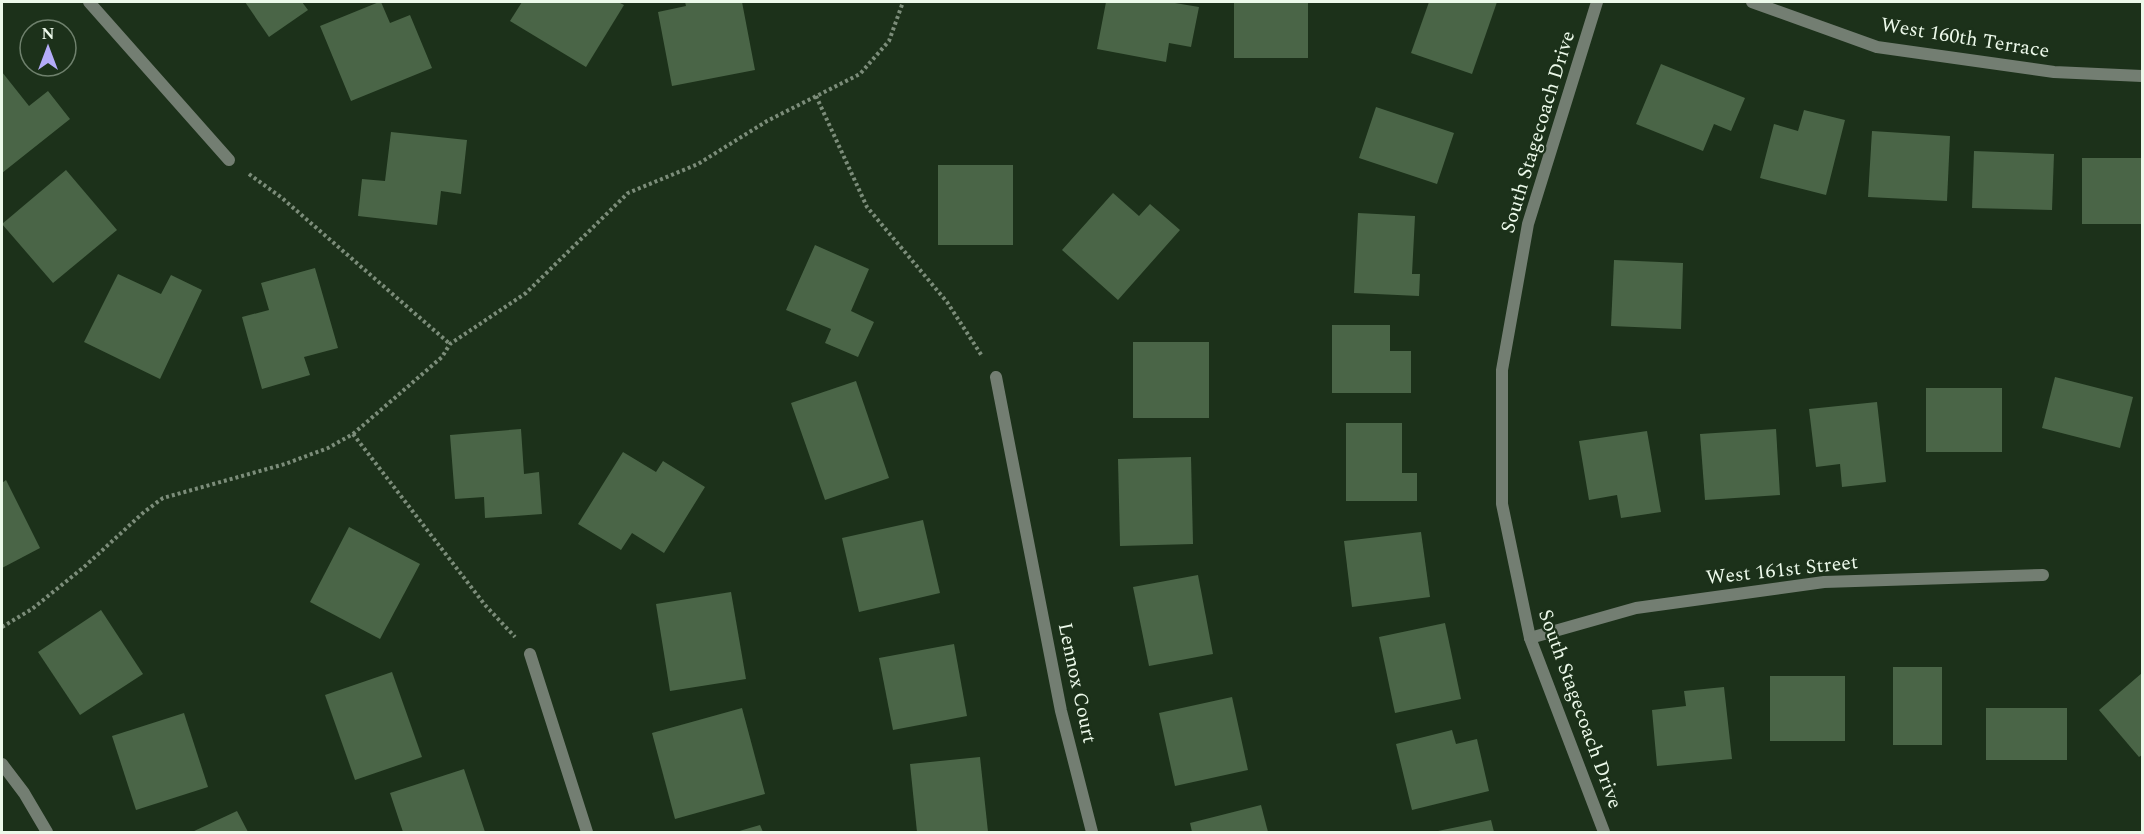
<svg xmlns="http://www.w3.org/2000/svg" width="2144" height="834" font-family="Spectral,serif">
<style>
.building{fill:#4a6547}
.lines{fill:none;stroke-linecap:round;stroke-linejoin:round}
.path{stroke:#7c8d7a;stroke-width:4;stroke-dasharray:3 3;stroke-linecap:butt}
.street{stroke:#737e72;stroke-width:12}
.labels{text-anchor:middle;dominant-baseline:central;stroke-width:4.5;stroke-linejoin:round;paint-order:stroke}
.street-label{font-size:20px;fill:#ecf9ea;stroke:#1c311a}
</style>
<rect width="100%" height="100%" fill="#1c311a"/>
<g class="building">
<polygon points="245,2 302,2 308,10 269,37"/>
<polygon points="379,2 381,2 390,23 410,15 432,68 351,101 320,26"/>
<polygon points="522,2 618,2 624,5 586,67 510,21"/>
<polygon points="685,2 742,2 755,70 672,86 658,12 686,6"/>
<polygon points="1106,2 1169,2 1199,7 1191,47 1169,43 1166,62 1097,49"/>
<rect x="1234" y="2" width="74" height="56"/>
<polygon points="1429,2 1497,2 1472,74 1411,53"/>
<polygon points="1661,64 1745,98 1731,131 1714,124 1703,151 1636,124"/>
<polygon points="2,72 29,106 48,91 70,119 2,173"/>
<polygon points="1376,107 1454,133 1437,184 1359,158"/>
<polygon points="1804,110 1845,120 1826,195 1760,178 1774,124 1798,131"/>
<polygon points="1872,131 1950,136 1947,201 1868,197"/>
<polygon points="391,132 467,140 461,194 441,191 437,225 358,216 362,179 385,181"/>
<polygon points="1974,151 2054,154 2052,210 1972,208"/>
<rect x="2082" y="158" width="60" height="66"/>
<rect x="938" y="165" width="75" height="80"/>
<polygon points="66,170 117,230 53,283 2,224"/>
<polygon points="1113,193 1139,216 1150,204 1180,230 1118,300 1062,250"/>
<polygon points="1358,213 1415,216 1412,274 1420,274 1419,296 1354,293"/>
<polygon points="815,245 869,269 851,311 874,322 858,357 825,343 831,329 786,310"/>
<polygon points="1614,260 1683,263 1681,329 1611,326"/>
<polygon points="315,268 338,348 304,357 310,375 262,389 242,317 269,310 261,283"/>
<polygon points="118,274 161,294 171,275 202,290 160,379 84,342"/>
<polygon points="1332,325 1390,325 1390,351 1411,351 1411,393 1332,393"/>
<rect x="1133" y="342" width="76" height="76"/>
<polygon points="2055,377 2133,397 2120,448 2042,428"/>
<polygon points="856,381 889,478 825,500 791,403"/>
<rect x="1926" y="388" width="76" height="64"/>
<polygon points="1877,402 1886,482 1842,487 1840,464 1816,467 1809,409"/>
<polygon points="1346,423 1402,423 1402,473 1417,473 1417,501 1346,501"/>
<polygon points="521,429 524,474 539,472 542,514 485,518 484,497 455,499 450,435"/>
<polygon points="1776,429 1780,495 1705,500 1700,434"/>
<polygon points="1647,431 1661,512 1621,518 1617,495 1589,500 1579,441"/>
<polygon points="623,452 656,472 663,461 705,487 664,553 632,533 621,550 578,524"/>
<polygon points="1191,457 1193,544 1120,546 1118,459"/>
<polygon points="6,480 40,548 2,568 2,483"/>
<polygon points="923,520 940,593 859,612 842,538"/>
<polygon points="349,527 420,564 380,639 310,602"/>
<polygon points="1421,532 1430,597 1352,607 1344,541"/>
<polygon points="1198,575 1213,654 1149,666 1133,587"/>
<polygon points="731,592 746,679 670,691 656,604"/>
<polygon points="101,610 143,674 80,715 38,652"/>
<polygon points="1445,623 1461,699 1395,713 1379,637"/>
<polygon points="954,644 967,716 893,730 879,658"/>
<rect x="1893" y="667" width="49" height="78"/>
<polygon points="392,672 422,757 355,780 325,695"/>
<polygon points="2142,673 2142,755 2139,757 2099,710"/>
<rect x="1770" y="676" width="75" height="65"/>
<polygon points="1724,687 1732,759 1657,766 1652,710 1686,706 1684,691"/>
<polygon points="1232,697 1248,770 1175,786 1159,713"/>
<polygon points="742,708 765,794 675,819 652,733"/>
<rect x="1986" y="708" width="81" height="52"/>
<polygon points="184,713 208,787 136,810 112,736"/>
<polygon points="1452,730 1456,744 1477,739 1489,791 1412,810 1396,744"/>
<polygon points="980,757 988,832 917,832 910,764"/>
<polygon points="464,769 485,832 403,832 390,793"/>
<polygon points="1261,805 1268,832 1192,832 1190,823"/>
<polygon points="237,811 248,832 192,832"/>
<polygon points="1491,820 1494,832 1438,832 1438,831"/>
<polygon points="760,825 763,832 736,832"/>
</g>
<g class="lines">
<g class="path">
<polyline points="816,96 867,207 947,302 982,356"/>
<polyline points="249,174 282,198 450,344"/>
<polyline points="353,434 485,605 515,637"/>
<polyline points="2,627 32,609 84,567 144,512 163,498 285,464 328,448 353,434 442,357 450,344 526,293 628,193 698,164 767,121 860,74 889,41 903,2"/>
</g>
<g class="street">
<polyline points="89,2 229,160"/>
<polyline points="1597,2 1528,224 1502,370 1502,504 1530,638 1604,832"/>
<polyline points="1752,2 1877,47 2054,72 2142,76"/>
<polyline points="996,377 1061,711 1092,832"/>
<polyline points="1530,638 1636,608 1824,582 2043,575"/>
<polyline points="530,654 587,832"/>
<polyline points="2,764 24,793 47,832"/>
</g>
</g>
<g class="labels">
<g class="street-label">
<text transform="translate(1965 38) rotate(9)">West 160th Terrace</text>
<text transform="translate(1538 132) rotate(-73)">South Stagecoach Drive</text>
<text transform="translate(1782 570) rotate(-6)">West 161st Street</text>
<text transform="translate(1077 683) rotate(78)">Lennox Court</text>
<text transform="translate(1580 709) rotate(70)">South Stagecoach Drive</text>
</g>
</g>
<rect width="2144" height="834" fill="none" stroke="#ecf9ea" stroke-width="6"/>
<g transform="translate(48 48)"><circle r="28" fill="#1c311a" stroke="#6f816d" stroke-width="1.5"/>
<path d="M0-4.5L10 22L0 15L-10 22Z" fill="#b4acf9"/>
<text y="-9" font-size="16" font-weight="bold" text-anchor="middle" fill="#ecf9ea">N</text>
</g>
</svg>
